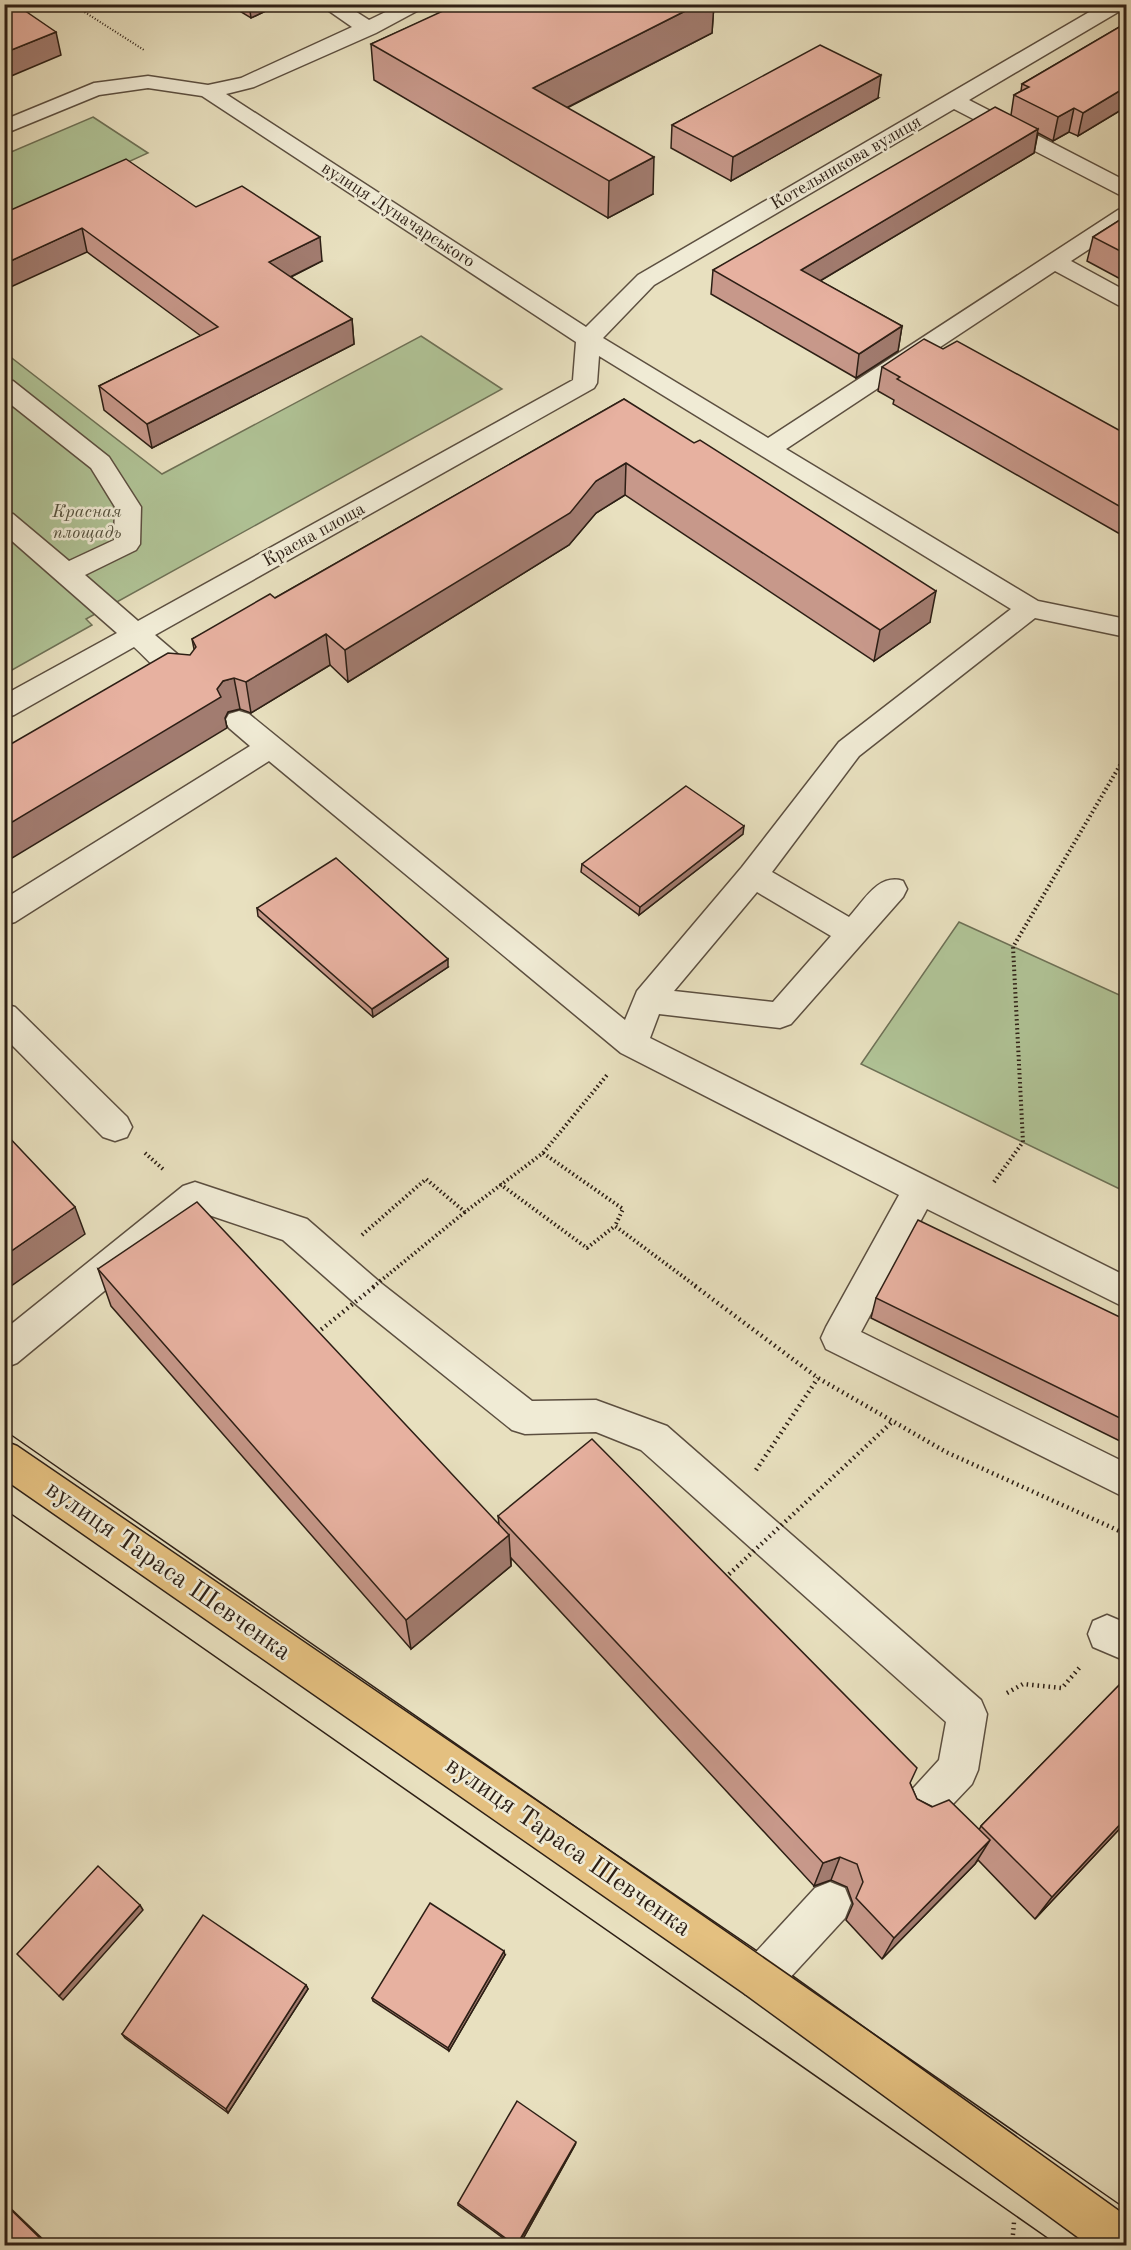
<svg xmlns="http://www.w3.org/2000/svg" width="1131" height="2250" font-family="'Old Standard TT',serif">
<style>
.green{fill:#b0c396;stroke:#6e7156;stroke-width:1.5}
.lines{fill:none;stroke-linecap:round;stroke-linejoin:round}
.minor-casing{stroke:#5c4f40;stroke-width:3}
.major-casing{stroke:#2d1f15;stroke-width:3}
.path-far2{stroke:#2d1f15;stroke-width:2;stroke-dasharray:1 2;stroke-linecap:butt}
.path-far1{stroke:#2d1f15;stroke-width:4;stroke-dasharray:1.5 3;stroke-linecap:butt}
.path{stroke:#2d1f15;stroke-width:4.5;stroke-dasharray:1.5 4;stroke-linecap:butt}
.minor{fill:#f0ebd5;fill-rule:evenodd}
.major{fill:#e4c080;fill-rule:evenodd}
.tram{stroke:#2d1f15;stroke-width:1.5}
.path-bridge-far1{stroke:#2d1f15;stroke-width:4;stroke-dasharray:1.5 3;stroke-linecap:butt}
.path-bridge{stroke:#2d1f15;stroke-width:4.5;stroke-dasharray:1.5 4;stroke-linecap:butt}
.wall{fill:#c7988a;stroke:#2d1f15;stroke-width:1.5}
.shaded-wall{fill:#a27c70;stroke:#2d1f15;stroke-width:1.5}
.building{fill:#e7b1a0;stroke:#2d1f15;stroke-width:1.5}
.labels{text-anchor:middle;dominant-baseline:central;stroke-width:5;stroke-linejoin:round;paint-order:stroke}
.far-street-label{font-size:18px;fill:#2d1f15;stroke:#f0ebd5}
.far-park-label{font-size:18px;font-style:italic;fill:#54503c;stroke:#f0ebd5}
.near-street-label{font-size:26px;fill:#2d1f15;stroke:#f0ebd5}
</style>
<rect width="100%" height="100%" fill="#e8e0bf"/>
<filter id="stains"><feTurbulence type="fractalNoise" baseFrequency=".00333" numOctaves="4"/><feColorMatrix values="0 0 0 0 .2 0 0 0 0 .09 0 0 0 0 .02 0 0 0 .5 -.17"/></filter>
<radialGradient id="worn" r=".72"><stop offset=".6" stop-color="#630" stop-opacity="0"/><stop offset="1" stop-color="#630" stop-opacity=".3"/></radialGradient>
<g class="green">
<polygon points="93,117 148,153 5,218 4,155"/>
<polygon points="421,336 502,389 86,619 92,625 5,674 4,352 162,474"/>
<polygon points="959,922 1126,998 1126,1192 861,1064"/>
</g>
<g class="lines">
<defs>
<g id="minor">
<path d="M 319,4 L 344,4 L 369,20 L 402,4 L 430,4 L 376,33 L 254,87 L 226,94 L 586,327 L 638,275 L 1103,4 L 1126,4 L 1125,8 L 969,100 L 1126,181 L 1126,196 L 1118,194 L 954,109 L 654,285 L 603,338 L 768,438 L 1118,210 L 1126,208 L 1126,225 L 1071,261 L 1126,291 L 1126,307 L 1118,305 L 1055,271 L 786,449 L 1038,601 L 1126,619 L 1126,637 L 1035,618 L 859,756 L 772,872 L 849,917 C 864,901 878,873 903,881 L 907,889 L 903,897 L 791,1024 L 780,1028 L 659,1014 L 650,1038 L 1126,1276 L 1126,1308 L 927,1209 L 861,1332 L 1126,1463 L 1126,1498 L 826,1349 L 821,1338 L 826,1327 L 899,1195 L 621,1053 L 269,761 L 15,922 L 4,925 L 4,899 L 250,746 L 229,728 L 225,721 L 229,714 L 239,711 L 249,714 L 625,1020 L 637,991 L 742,867 L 839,742 L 1011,609 L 599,356 L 597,383 L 594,388 L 155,635 L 196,670 L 200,677 L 196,684 C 172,691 151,662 134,647 L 14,715 L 4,718 L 4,695 L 117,633 L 4,534 L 4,512 L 13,514 L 69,561 L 114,540 L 115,507 L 91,468 L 4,399 L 4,379 L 13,381 L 109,457 L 141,507 L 140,544 L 136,550 L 85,575 L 138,621 L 573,380 L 576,342 L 202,96 L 148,88 L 99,95 L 4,134 L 4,120 L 94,83 L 148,76 L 208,85 L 241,78 L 352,27 ZM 757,892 L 831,936 L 773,1002 L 674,991 Z"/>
<polygon points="4,1004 15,1007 127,1117 132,1127 127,1137 115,1141 103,1137 4,1037"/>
<polygon points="195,1182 307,1219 382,1284 532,1401 596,1400 667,1426 981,1700 987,1714 978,1770 972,1784 935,1823 921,1829 907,1823 901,1809 907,1795 939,1760 946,1722 641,1450 596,1432 525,1434 512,1430 358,1306 283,1240 200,1212 17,1363 4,1368 4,1330 183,1186"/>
<polygon points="1107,1615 1126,1623 1126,1661 1093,1647 1088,1634 1093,1621"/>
<polygon points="830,1882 845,1888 851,1903 845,1918 775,1994 760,2000 745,1994 739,1979 745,1964 815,1888"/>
</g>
<polygon id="major" points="4,1441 17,1446 775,1964 1126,2216 1126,2246 1090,2246 745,1994 4,1479"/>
</defs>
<use href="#minor" class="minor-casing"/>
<use href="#major" class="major-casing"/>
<polyline class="path-far2" points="72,4 144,50"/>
<g class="path-far1">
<polyline points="145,1153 164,1170"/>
<polyline points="543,1153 607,1075"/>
<polyline points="994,1182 1023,1142 1013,947 1126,755"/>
<polyline points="500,1184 587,1248 615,1226"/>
<polyline points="362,1235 426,1179 465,1212 543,1153 623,1209 615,1226 697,1287"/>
</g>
<g class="path">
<polyline points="695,1286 818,1378 946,1452 1126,1534"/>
<polyline points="756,1470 818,1378"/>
<polyline points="1007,1693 1023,1684 1062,1688 1080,1667"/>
<polyline points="1012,2246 1014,2222"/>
</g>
<use href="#minor" class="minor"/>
<use href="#major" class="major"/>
<g class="tram">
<polyline points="4,1430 1126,2209"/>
<polyline points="4,1509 1059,2246"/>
</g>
<polyline class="path-bridge-far1" points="373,1287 465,1212"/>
<g class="path-bridge">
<polyline points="317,1333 375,1286"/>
<polyline points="725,1578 893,1421"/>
</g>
</g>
<g class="wall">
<polygon points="228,4 280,4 251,18"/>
<polygon points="447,4 714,4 712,33 567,108 653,194 608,218 374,80 371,44 447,10"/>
<polygon points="1126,23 1126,107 1078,136 1069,132 1053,141 1038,133 1034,153 820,281 902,326 898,351 856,378 711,294 713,270 1011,115 1014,95 1021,91 1022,84"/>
<polygon points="878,98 731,181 671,148 672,125 721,99"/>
<polygon points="196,207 322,261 291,277 352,319 354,344 152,448 104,410 99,386 201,336 87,252 4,213"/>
<polygon points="1126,216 1126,282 1087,261 1093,237"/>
<polygon points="943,349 1126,434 1126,529 1120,534 893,404 894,400 878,391 882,367"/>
<polygon points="624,399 930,622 874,661 625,495 596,513 569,545 348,682 330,665 251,713 240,709 228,712 225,718 227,728 194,649 192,639 275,598"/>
<polygon points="743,834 639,915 581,872 582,864"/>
<polygon points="257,908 448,967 373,1017 258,916"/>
<polygon points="98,1269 499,1524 498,1516 910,1783 917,1799 979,1830 981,1826 1126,1678 1126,1822 1035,1919 978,1860 975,1864 882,1959 846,1920 853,1904 847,1887 831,1880 814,1886 511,1558 511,1566 411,1649 111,1306"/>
<polygon points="876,1298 1126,1320 1126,1444 871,1318"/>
<polygon points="505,1955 449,2051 373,2001 372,1998"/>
<polygon points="306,1985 308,1989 228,2113 125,2038 122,2034"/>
<polygon points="575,2145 519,2246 514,2246 458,2205 458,2203"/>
</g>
<g class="shaded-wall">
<polygon points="249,4 280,4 251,18"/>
<polygon points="699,4 714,4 712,33 533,125 533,88"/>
<polygon points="56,32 61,55 4,79 4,53"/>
<polygon points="881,75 878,98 731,181 733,157"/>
<polygon points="1126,87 1126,107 1078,136 1083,113"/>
<polygon points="1074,108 1069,132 1053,141 1058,117"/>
<polygon points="1038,129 1034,153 798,294 801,270"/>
<polygon points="654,157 653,194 608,218 609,181"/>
<polygon points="82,228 87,252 4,290 4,264"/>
<polygon points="320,237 322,261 272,286 269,262"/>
<polygon points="352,319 354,344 152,448 147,424"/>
<polygon points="902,326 898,351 856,378 859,354"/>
<polygon points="626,463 625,495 596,513 569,545 348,682 345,650 596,481"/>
<polygon points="1126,510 1126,529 1120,534"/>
<polygon points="936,591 930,622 874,661 880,630"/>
<polygon points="326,634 330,665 251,713 246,682"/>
<polygon points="234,678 240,709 228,712 225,718 227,728 4,863 4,827 217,689 223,681"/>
<polygon points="744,826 743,834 639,915 640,907"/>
<polygon points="448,959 448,967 373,1017 372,1009"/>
<polygon points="75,1207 85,1234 4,1291 4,1256"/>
<polygon points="509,1535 511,1566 411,1649 406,1620"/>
<polygon points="1126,1818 1126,1822 1035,1919 1052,1897"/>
<polygon points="990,1840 975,1864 882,1959 894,1938"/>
<polygon points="840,1857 831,1880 814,1886 823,1863"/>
<polygon points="140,1905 143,1910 63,2000 59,1996"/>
<polygon points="504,1951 505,1955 449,2051 448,2048"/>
<polygon points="306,1985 308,1989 228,2113 226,2109"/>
<polygon points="576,2142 575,2145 519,2246 517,2246"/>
<polygon points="4,2202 50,2246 48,2246 4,2203"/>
</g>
<g class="building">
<polygon points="4,4 15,4 56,32 4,53"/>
<polygon points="458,4 699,4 533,88 654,157 609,181 371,44"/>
<polygon points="1126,23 1126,87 1083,113 1074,108 1058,117 1014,95 1029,87 1022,84"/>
<polygon points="820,45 881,75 733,157 672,125"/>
<polygon points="995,107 1038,129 801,270 902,326 859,354 713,270"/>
<polygon points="126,159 196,207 242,186 320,237 269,262 352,319 147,424 99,386 218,327 82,228 4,264 4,213"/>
<polygon points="1126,216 1126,254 1093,237"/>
<polygon points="924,339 943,349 957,341 1126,434 1126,510 897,379 900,377 882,367"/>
<polygon points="624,399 694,443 700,440 936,591 880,630 626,463 596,481 570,513 345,650 326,634 246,682 234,678 223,681 217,689 221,697 4,827 4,748 168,653 190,655 196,647 192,639 270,594 275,598"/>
<polygon points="686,786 744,826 640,907 582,864"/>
<polygon points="336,858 448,959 372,1009 257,908"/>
<polygon points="4,1132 75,1207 4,1256"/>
<polygon points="197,1202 509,1535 406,1620 98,1269"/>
<polygon points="918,1220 1126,1320 1126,1421 876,1298"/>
<polygon points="592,1439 917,1768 910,1783 917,1799 932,1807 949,1800 990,1840 894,1938 856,1898 863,1882 857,1864 840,1857 823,1863 498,1516"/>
<polygon points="1126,1678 1126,1818 1052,1897 981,1826"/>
<polygon points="98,1866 140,1905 59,1996 17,1954"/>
<polygon points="430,1903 504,1951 448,2048 372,1998"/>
<polygon points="203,1915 306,1985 226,2109 122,2034"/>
<polygon points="517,2101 576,2142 516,2246 458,2203"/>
<polygon points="4,2203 48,2246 4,2246"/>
</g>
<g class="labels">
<g class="far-street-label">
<text transform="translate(846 163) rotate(-30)">Котельникова вулиця</text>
<text transform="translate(398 215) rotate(33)">вулиця Луначарського</text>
<text transform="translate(314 535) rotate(-29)">Красна площа</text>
</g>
<g class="far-park-label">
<text x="87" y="512">Красная<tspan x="87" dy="21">площадь</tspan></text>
</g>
<g class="near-street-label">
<text transform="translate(168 1571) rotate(35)">вулиця Тараса Шевченка</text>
<text transform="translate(568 1847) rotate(35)">вулиця Тараса Шевченка</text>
</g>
</g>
<rect width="1131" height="2250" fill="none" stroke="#e8e0bf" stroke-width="24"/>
<rect x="6" y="6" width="1119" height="2238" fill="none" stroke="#2d1f15" stroke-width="3"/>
<rect x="12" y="12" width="1107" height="2226" fill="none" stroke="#2d1f15" stroke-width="1.5"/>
<rect width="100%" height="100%" filter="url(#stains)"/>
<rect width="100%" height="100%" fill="url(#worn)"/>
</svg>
